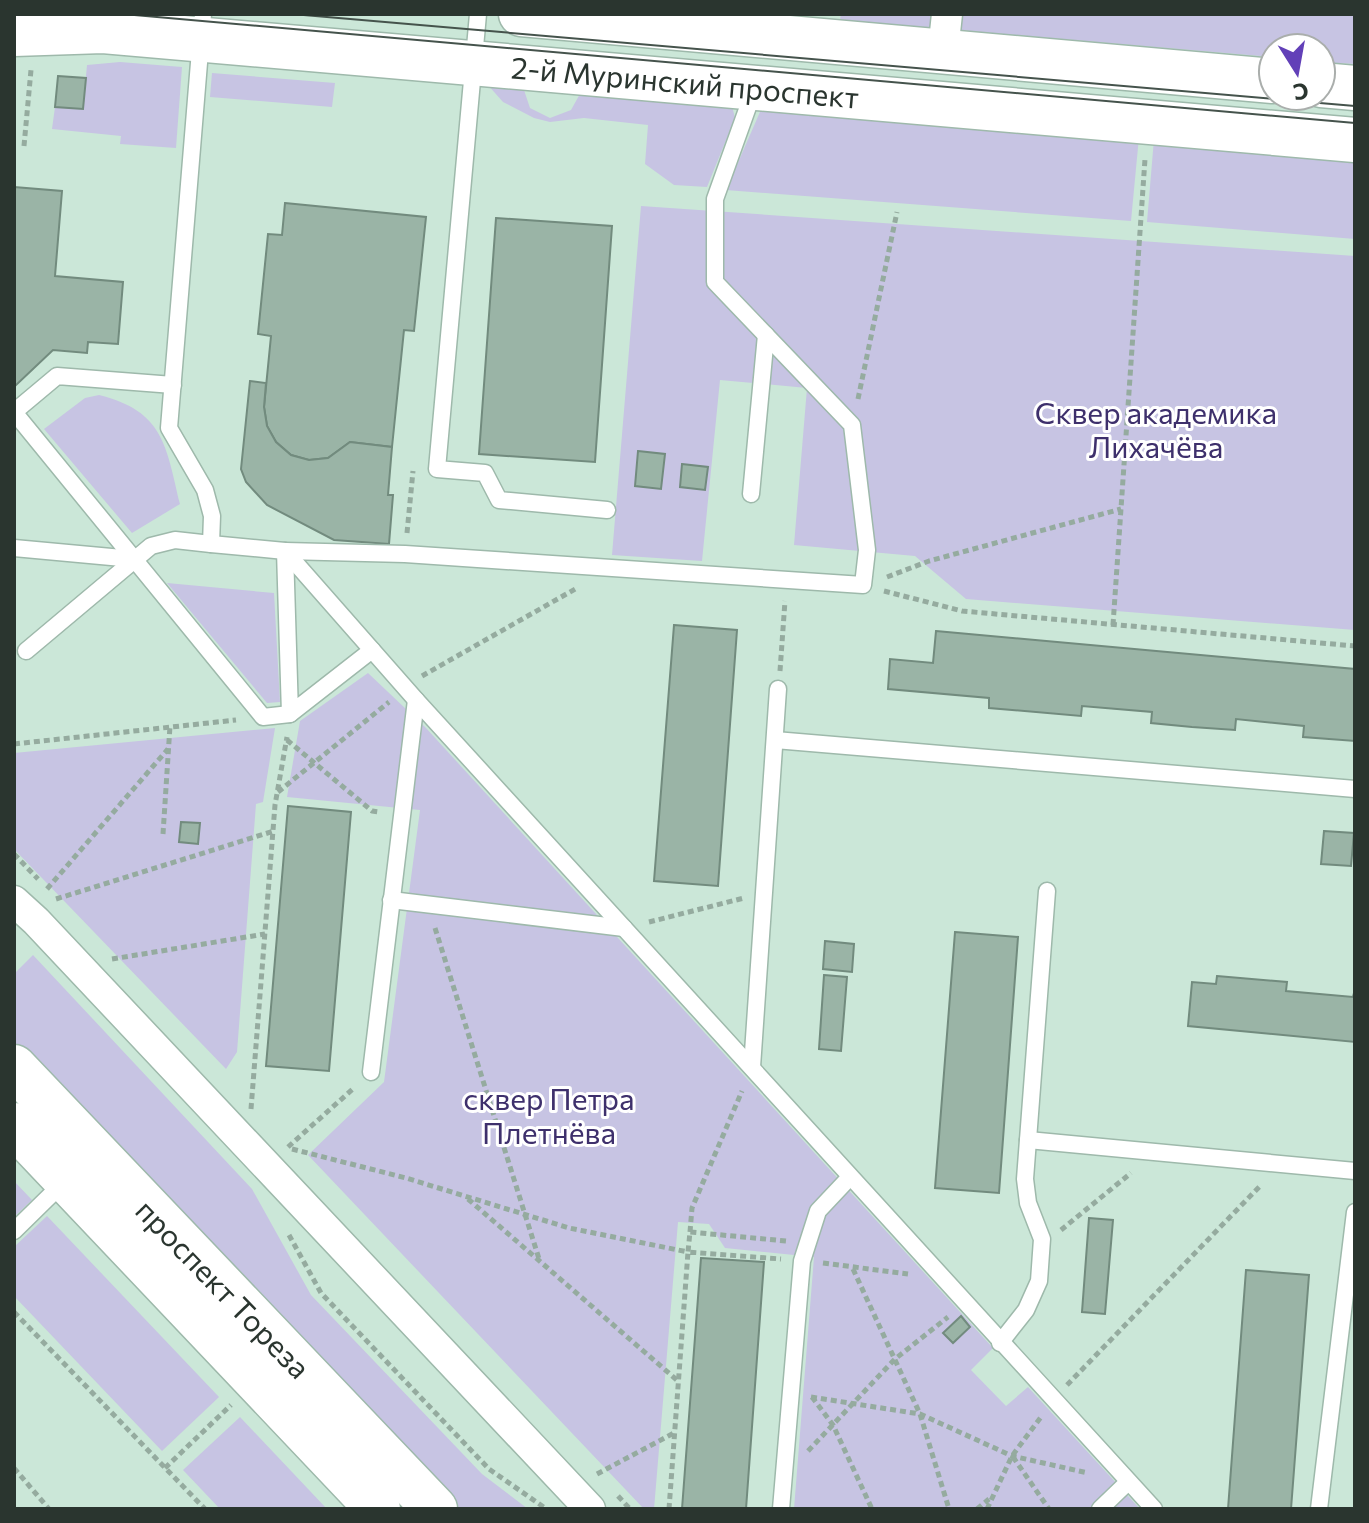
<svg xmlns="http://www.w3.org/2000/svg" width="1369" height="1523" font-family="Commissioner,sans-serif">
<style>
.green{fill:#c7c4e3}
.building{fill:#9ab4a6;stroke:#728b7e;stroke-width:2}
.lines{fill:none;stroke-linecap:round;stroke-linejoin:round}
.lane-casing{stroke:#9eb9ab;stroke-width:19}
.street-casing{stroke:#9eb9ab;stroke-width:33}
.secondary-casing{stroke:#9eb9ab;stroke-width:47}
.primary-casing{stroke:#9eb9ab;stroke-width:47}
.path{stroke:#95ab9f;stroke-width:5;stroke-dasharray:6 4;stroke-linecap:butt}
.lane{stroke:#fff;stroke-width:16}
.street{stroke:#fff;stroke-width:30}
.secondary{stroke:#fff;stroke-width:44}
.primary{stroke:#fff;stroke-width:44}
.tram{stroke:#45534c;stroke-width:2}
.labels{text-anchor:middle;dominant-baseline:central;stroke-width:6;stroke-linejoin:round;paint-order:stroke}
.street-label{font-size:30px;fill:#2a352f;stroke:#fff}
.park-label{font-size:30px;fill:#3e306c;stroke:#fff}
</style>
<rect width="100%" height="100%" fill="#cbe7d8"/>
<g class="green">
<polygon points="841,14 933,14 932,28 840,20"/>
<polygon points="959,14 1355,14 1355,64 1321,62 1321,48 1273,48 1273,57 958,30"/>
<polygon points="120,62 182,67 176,148 120,144 121,136 52,129 55,107 83,109 87,65"/>
<polygon points="212,73 335,83 332,107 210,97"/>
<polygon points="487,84 523,87 530,108 550,118 571,110 581,92 731,102 735,118 707,187 674,185 645,164 648,125 584,118 550,122 534,118 503,102"/>
<polygon points="763,105 1139,137 1131,221 726,190"/>
<polygon points="1154,139 1355,157 1355,239 1147,222"/>
<polygon points="641,206 1355,256 1355,630 966,599 915,556 794,545 807,388 720,380 702,561 612,555"/>
<path d="M 99,395 C 164,411 166,446 180,504 L 132,533 L 44,429 L 85,398 Z"/>
<polygon points="167,583 274,593 280,702 267,703"/>
<polygon points="368,673 426,728 993,1348 971,1370 1006,1406 1028,1387 1140,1509 794,1509 814,1257 725,1248 709,1224 678,1222 654,1509 644,1509 308,1155 384,1082 420,810 287,797 300,721"/>
<polygon points="275,728 263,802 256,804 237,1052 226,1069 14,849 14,753"/>
<polygon points="33,955 252,1189 311,1295 482,1474 528,1509 458,1509 14,1042 14,974"/>
<polygon points="14,1181 32,1200 14,1217"/>
<polygon points="47,1216 219,1397 162,1451 14,1296 14,1247"/>
<polygon points="240,1417 327,1509 220,1509 183,1470"/>
</g>
<g class="building">
<polygon points="58,76 86,78 83,109 55,107"/>
<polygon points="14,187 62,191 55,276 123,282 118,344 88,342 87,353 53,350 14,387"/>
<polygon points="285,203 426,217 414,331 404,330 392,447 350,442 328,458 309,460 291,455 276,442 267,426 264,407 271,336 258,334 268,234 282,235"/>
<polygon points="496,218 612,226 595,462 479,454"/>
<polygon points="250,381 266,383 264,407 267,426 276,442 291,455 309,460 328,458 350,442 392,447 388,495 393,495 389,544 334,540 267,505 246,482 241,469"/>
<polygon points="638,451 665,454 661,489 635,486"/>
<polygon points="682,464 708,467 705,490 680,487"/>
<polygon points="674,625 737,630 718,886 654,881"/>
<polygon points="936,631 1355,669 1355,741 1303,737 1304,726 1236,719 1235,730 1192,727 1151,723 1152,712 1082,706 1081,716 989,708 989,698 888,689 890,659 933,663"/>
<polygon points="288,806 351,812 329,1071 266,1066"/>
<polygon points="181,822 200,823 198,844 179,842"/>
<polygon points="1324,831 1354,833 1351,866 1321,864"/>
<polygon points="955,932 1018,937 999,1193 935,1188"/>
<polygon points="825,941 854,944 852,972 823,969"/>
<polygon points="824,975 847,977 841,1051 819,1049"/>
<polygon points="1217,976 1287,982 1286,991 1353,997 1355,989 1355,1042 1188,1026 1192,982 1216,984"/>
<polygon points="1089,1218 1113,1220 1105,1314 1082,1312"/>
<polygon points="701,1258 764,1262 746,1509 682,1509"/>
<polygon points="1246,1270 1309,1275 1291,1509 1228,1509"/>
<polygon points="961,1316 970,1327 953,1343 943,1333"/>
</g>
<g class="lines">
<defs>
<g id="lane">
<polyline points="203,14 169,428 205,490 212,516 211,544 285,551 416,700 1154,1509"/>
<polyline points="478,14 437,469 485,473 499,500 607,510"/>
<polyline points="14,412 263,717 290,714"/>
<polyline points="14,412 57,376 173,385"/>
<polyline points="751,494 766,335"/>
<polyline points="14,548 133,559"/>
<polyline points="372,650 290,714 285,551 405,554 863,585 867,550 852,425 715,282 715,199 749,104 751,89"/>
<polyline points="26,651 151,546 175,540 211,544"/>
<polyline points="775,740 1355,789"/>
<polyline points="391,900 624,928"/>
<polyline points="752,1067 778,689"/>
<polyline points="371,1072 416,700"/>
<polyline points="1028,1140 1355,1171"/>
<polyline points="14,1231 64,1182"/>
<polyline points="1000,1343 1026,1310 1039,1281 1042,1239 1028,1203 1025,1179 1047,891"/>
<polyline points="781,1509 802,1261 818,1211 850,1177"/>
<polyline points="1100,1509 1128,1482"/>
<polyline points="1319,1509 1355,1212"/>
</g>
<g id="street">
<polyline points="943,51 947,14"/>
<polyline points="14,901 36,921 590,1509"/>
</g>
<g id="secondary">
<polyline points="521,14 1273,81"/>
<polyline points="14,34 103,31 1355,140"/>
<polyline points="1321,85 1355,88"/>
</g>
<g id="primary">
<polyline points="14,1067 435,1509"/>
<polyline points="14,1125 378,1509"/>
</g>
</defs>
<use href="#lane" class="lane-casing"/>
<use href="#street" class="street-casing"/>
<use href="#secondary" class="secondary-casing"/>
<use href="#primary" class="primary-casing"/>
<g class="path">
<polyline points="24,146 31,70"/>
<polyline points="858,399 897,212"/>
<polyline points="407,533 413,471"/>
<polyline points="887,577 929,561 1121,509"/>
<polyline points="884,591 962,611 1355,646"/>
<polyline points="1113,625 1145,159"/>
<polyline points="780,671 785,601"/>
<polyline points="422,676 577,588"/>
<polyline points="287,740 372,811 379,812"/>
<polyline points="14,744 236,720"/>
<polyline points="278,792 389,702"/>
<polyline points="163,834 170,726"/>
<polyline points="14,854 38,879"/>
<polyline points="47,889 168,749"/>
<polyline points="56,899 274,831"/>
<polyline points="649,922 744,898"/>
<polyline points="435,928 540,1262"/>
<polyline points="112,959 265,934"/>
<polyline points="251,1109 275,805 287,737"/>
<polyline points="288,1147 355,1087"/>
<polyline points="292,1149 406,1178 569,1228 688,1252 690,1232 786,1241"/>
<polyline points="468,1199 678,1381"/>
<polyline points="1061,1230 1131,1173"/>
<polyline points="690,1232 692,1208 742,1091"/>
<polyline points="289,1235 321,1293 489,1469 545,1508"/>
<polyline points="823,1263 908,1274"/>
<polyline points="853,1269 920,1414 949,1509"/>
<polyline points="14,1312 205,1509"/>
<polyline points="1067,1385 1261,1185"/>
<polyline points="811,1397 920,1414 1012,1456 1088,1473"/>
<polyline points="812,1397 833,1425 872,1509"/>
<polyline points="808,1451 895,1359 948,1317"/>
<polyline points="1013,1457 1049,1509"/>
<polyline points="14,1468 49,1509"/>
<polyline points="165,1468 231,1405"/>
<polyline points="597,1474 674,1433"/>
<polyline points="618,1496 630,1509"/>
<polyline points="669,1509 688,1252 781,1259"/>
<polyline points="977,1509 989,1499"/>
<polyline points="987,1509 1012,1456 1041,1417"/>
</g>
<use href="#lane" class="lane"/>
<use href="#street" class="street"/>
<use href="#secondary" class="secondary"/>
<use href="#primary" class="primary"/>
<g class="tram">
<polyline points="123,14 1355,123"/>
<polyline points="292,14 1355,106"/>
</g>
</g>
<g class="labels">
<g class="street-label">
<text transform="translate(685 81) rotate(5)">2-й Муринский проспект</text>
<text transform="translate(224 1288) rotate(46)">проспект Тореза</text>
</g>
<g class="park-label">
<text x="1156" y="411">Сквер академика<tspan x="1156" dy="34">Лихачёва</tspan></text>
<text x="549" y="1097">сквер Петра<tspan x="549" dy="34">Плетнёва</tspan></text>
</g>
</g>
<rect width="1369" height="1523" fill="none" stroke="#2a352f" stroke-width="32"/>
<g transform="translate(1297 72) rotate(169)"><circle r="38" fill="#ffffff" stroke="#aaaeac" stroke-width="2"/>
<path d="M0-6L14 30L0 20L-14 30Z" fill="#6240b8"/>
<text y="-12" font-size="22" font-weight="bold" text-anchor="middle" fill="#2a352f">С</text>
</g>
</svg>
